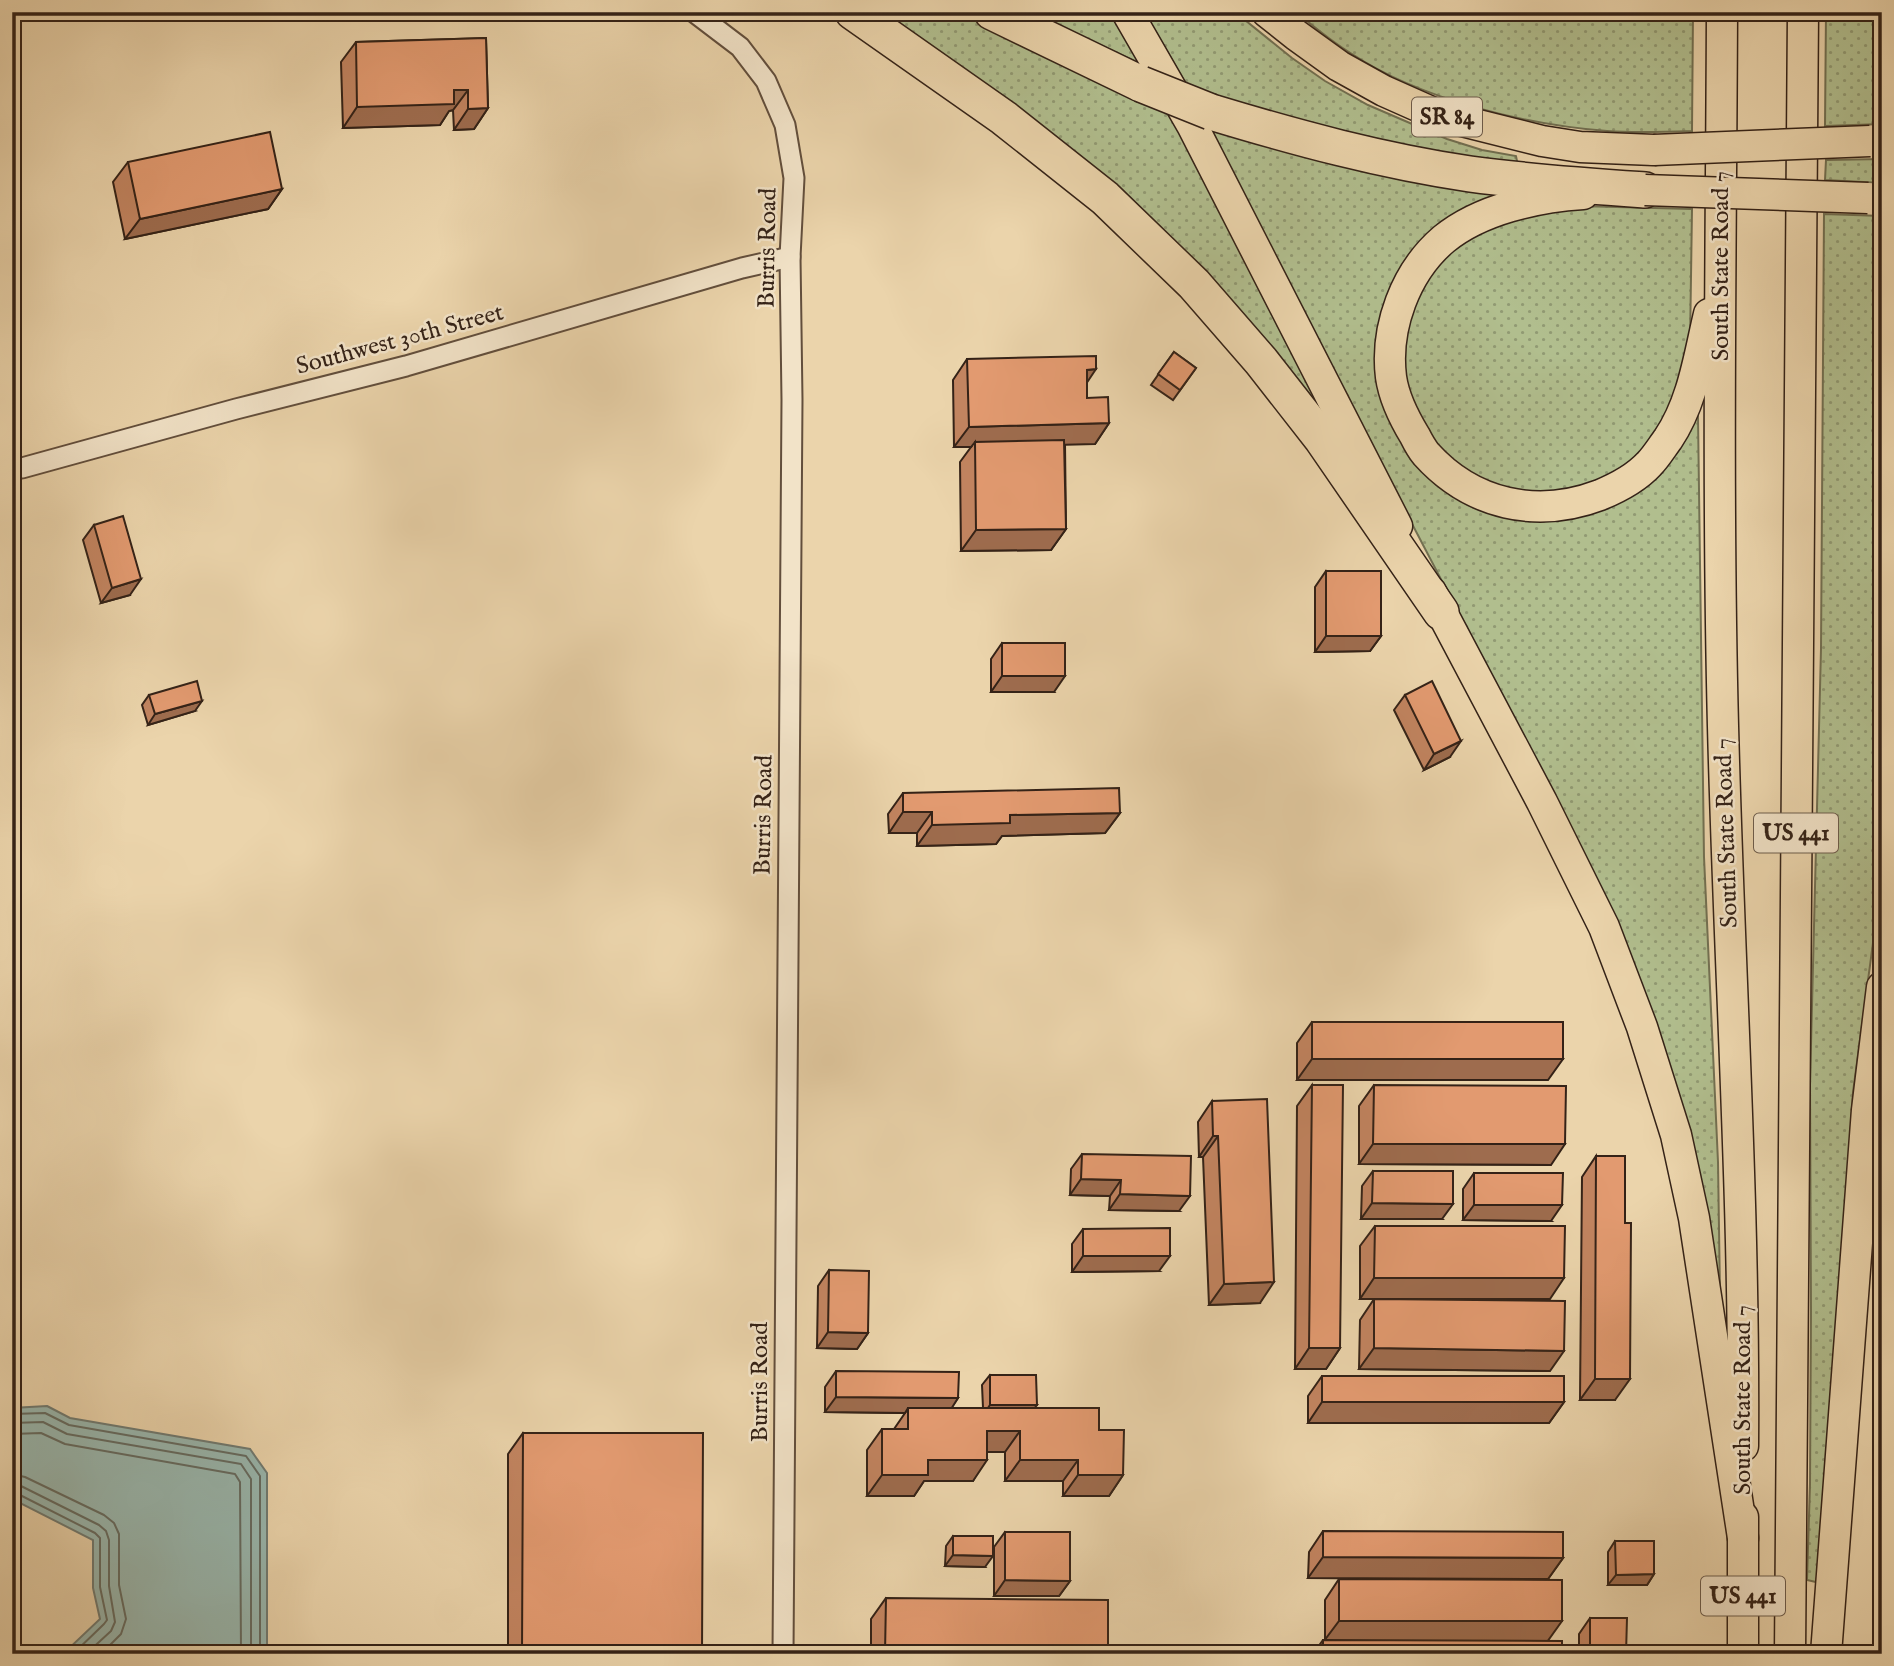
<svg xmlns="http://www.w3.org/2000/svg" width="1894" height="1666" font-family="'IM FELL English',serif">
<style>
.green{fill:url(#green-dots);stroke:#727052;stroke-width:2}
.water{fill:#99b7ae;stroke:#717b72;stroke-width:2}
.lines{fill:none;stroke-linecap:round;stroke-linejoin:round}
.shore{stroke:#666c62;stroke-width:2}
.street-casing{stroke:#624e3c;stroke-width:23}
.primary-casing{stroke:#342217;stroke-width:33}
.highway-casing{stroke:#342217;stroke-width:38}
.street{stroke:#f2e3c8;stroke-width:19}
.primary{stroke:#ebd4ab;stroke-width:30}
.highway{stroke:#ebd4ab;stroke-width:35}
.primary-bridge-casing{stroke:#342217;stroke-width:33;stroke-linecap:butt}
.highway-bridge-casing{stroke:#342217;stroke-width:38;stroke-linecap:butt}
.primary-bridge{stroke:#ebd4ab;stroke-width:30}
.highway-bridge{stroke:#ebd4ab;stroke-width:35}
.wall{fill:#c28460;stroke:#342217;stroke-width:2}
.shaded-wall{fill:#9e6c4e;stroke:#342217;stroke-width:2}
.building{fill:#e29a70;stroke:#342217;stroke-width:2}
.labels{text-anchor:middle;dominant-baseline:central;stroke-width:5;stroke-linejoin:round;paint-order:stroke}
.shield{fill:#f2e3c8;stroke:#6d5c4c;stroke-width:2}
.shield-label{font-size:23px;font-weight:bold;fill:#342217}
.street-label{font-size:24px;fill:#342217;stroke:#f2e3c8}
</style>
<defs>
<pattern id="green-dots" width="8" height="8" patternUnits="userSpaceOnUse" patternTransform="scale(1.75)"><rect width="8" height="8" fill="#b1be8e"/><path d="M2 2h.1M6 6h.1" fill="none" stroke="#919a73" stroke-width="1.8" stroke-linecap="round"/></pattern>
</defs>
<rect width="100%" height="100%" fill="#ebd4ab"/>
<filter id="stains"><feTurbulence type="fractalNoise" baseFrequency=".00286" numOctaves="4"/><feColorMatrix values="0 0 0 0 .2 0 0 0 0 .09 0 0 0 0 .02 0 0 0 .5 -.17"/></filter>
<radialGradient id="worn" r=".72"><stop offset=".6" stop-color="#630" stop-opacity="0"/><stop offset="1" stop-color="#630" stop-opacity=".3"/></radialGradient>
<g class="green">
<polygon points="872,12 964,12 1166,102 1357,455 1294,382"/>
<polygon points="1027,12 1118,12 1148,67"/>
<polygon points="1144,12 1235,12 1292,58 1325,81 1368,105 1447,139 1482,150 1516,156 1518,166 1515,187 1485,203 1384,325 1434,477 1575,510 1694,414 1698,416 1704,857 1718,1162 1720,1294 1690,1168 1525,740 1260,233 1193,96"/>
<path d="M 1296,12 L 1693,12 L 1692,131 C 1664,132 1635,133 1607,131 C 1526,125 1420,99 1352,54 C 1332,42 1314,27 1296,12 Z"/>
<polygon points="1826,12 1882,12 1882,124 1825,126"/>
<polygon points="1882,159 1882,183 1825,180 1826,160"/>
<polygon points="1579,206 1692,209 1690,344 1661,432 1615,477 1539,497 1475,480 1432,446 1404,392 1405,316 1440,256 1492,224"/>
<polygon points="1824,214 1882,216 1882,876 1853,1092 1841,1286 1818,1578 1816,1582 1807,1580 1810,1484 1811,1311 1810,1085 1821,649"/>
</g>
<polygon class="water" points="47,1406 70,1418 250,1449 267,1473 267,1654 63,1654 100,1619 93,1588 93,1540 12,1499 12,1408"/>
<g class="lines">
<g class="shore">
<polyline points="12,1414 45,1413 69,1425 246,1456 260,1476 260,1654"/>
<polyline points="12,1423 43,1422 67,1434 241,1464 251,1479 251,1654"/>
<polyline points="12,1434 41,1433 65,1444 235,1474 240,1482 241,1654"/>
<polyline points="12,1474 25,1477 104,1515 114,1523 119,1534 119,1585 126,1619 121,1634 101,1654"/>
<polyline points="12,1485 21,1486 99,1525 106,1531 109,1540 109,1586 115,1622 111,1631 86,1654"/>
<polyline points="12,1494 18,1494 95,1533 100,1538 100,1587 107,1620 104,1624 73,1654"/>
</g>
<defs>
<g id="street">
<polyline points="694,12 740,47 766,81 785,125 794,178 790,257 792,400 783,1654"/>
<polyline points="22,468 236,409 406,366 742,268 790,257"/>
</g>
<g id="primary">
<polyline points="1127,12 1192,125 1397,526"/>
<polyline points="1267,12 1296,35 1339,66 1384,91 1438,115 1542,141 1580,147 1654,150"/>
<path d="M 1722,12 C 1721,250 1717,488 1723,726 C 1729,966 1745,1206 1743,1446"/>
<path d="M 1583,194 C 1537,197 1481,209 1444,239 C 1405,272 1385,328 1391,377 C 1394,398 1404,418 1415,436 C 1418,442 1422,449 1426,454 C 1472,505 1537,519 1600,495 C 1617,488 1636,478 1649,464 C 1656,457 1662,447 1668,439 C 1693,402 1699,356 1709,314"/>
<polyline points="1431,592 1542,802 1604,927 1642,1027 1676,1135 1694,1218 1743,1538"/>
<polyline points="1743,1654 1743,1517"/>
<polyline points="1790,1654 1803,12"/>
<polyline points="1826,1654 1867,1110 1882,987"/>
</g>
<g id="highway">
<polyline points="853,12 1004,118 1105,198 1194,284 1261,361 1322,439 1441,612"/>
<polyline points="992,12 1141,84"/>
<path d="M 1211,112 C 1297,138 1382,161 1470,174 C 1528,182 1587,186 1645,190"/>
</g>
</defs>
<use href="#street" class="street-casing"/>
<use href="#primary" class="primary-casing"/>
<use href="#highway" class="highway-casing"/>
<use href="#street" class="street"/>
<use href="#primary" class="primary"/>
<use href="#highway" class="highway"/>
<defs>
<g id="primary-bridge">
<polyline points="1654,150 1870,141"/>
<polyline points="1645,190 1868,198"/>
</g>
<polyline id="highway-bridge" points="1141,84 1211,112"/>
</defs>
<use href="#primary-bridge" class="primary-bridge-casing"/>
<use href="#highway-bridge" class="highway-bridge-casing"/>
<use href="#primary-bridge" class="primary-bridge"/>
<use href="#highway-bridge" class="highway-bridge"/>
</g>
<g class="wall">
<polygon points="486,38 488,108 474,129 454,130 453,110 449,111 440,125 343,128 341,62 356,42"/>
<polygon points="128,162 282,189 268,209 125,239 113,182"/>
<polygon points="1174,352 1196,368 1173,400 1151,385"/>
<polygon points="967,359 1087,382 1087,398 1109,423 1095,444 1065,444 1066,529 1051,550 961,551 960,462 971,447 954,447 953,380"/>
<polygon points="94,525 130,595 101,603 83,540"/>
<polygon points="1326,571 1381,636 1370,651 1315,652 1315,587"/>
<polygon points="1002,643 1054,692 991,692 991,659"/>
<polygon points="149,695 195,711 148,725 142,705"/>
<polygon points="1405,695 1450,757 1424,770 1394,710"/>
<polygon points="903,793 1120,813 1105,833 1002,836 996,844 917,846 917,833 889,833 888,814"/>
<polygon points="1312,1022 1548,1080 1297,1080 1297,1043"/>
<polygon points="1312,1085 1340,1348 1326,1369 1295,1369 1297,1106"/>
<polygon points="1374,1085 1551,1165 1359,1164 1359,1106"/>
<polygon points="1212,1101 1260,1303 1209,1305 1203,1157 1199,1157 1198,1122"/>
<polygon points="1082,1154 1179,1211 1109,1210 1110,1196 1070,1195 1071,1169"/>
<polygon points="1596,1156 1615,1400 1580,1400 1582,1177"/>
<polygon points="1373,1171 1442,1219 1361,1219 1362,1186"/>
<polygon points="1474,1173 1551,1221 1463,1220 1463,1189"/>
<polygon points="1375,1226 1550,1299 1376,1299 1550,1371 1359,1369 1360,1320 1374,1299 1360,1299 1360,1246"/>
<polygon points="1083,1229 1159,1271 1072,1272 1072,1244"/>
<polygon points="829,1270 868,1333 857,1349 817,1348 818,1286"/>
<polygon points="836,1371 958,1398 951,1408 983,1408 982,1385 990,1375 1034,1408 1099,1430 1123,1475 1109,1496 1063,1496 1063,1481 1005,1481 1005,1452 987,1452 973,1481 924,1481 914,1496 867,1496 867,1450 882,1429 894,1429 905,1413 825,1412 825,1387"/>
<polygon points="1322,1376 1564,1402 1549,1423 1308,1423 1308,1396"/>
<polygon points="523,1433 702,1654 508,1654 508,1454"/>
<polygon points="1323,1531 1563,1558 1548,1579 1308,1578 1309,1552"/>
<polygon points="1005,1532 1070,1581 1059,1596 994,1596 994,1547"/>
<polygon points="953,1536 985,1567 945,1566 946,1546"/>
<polygon points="1615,1541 1654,1574 1647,1585 1608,1585 1608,1552"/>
<polygon points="1339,1579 1548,1641 1562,1654 1313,1654 1323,1640 1325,1640 1325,1600"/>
<polygon points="886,1598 1108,1654 871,1654 871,1619"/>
<polygon points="1590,1618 1626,1654 1579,1654 1579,1634"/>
</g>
<g class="shaded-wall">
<polygon points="454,90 468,90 453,110 449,111 440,125 343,128 357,107"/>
<polygon points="488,108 474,129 454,130 468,109"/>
<polygon points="282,189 268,209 125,239 140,219"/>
<polygon points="1096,369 1082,390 1087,370"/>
<polygon points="1109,423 1095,444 975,447 975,442 971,447 954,447 969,427"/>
<polygon points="1066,529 1051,550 961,551 976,530"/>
<polygon points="141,579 130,595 101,603 112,588"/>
<polygon points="1326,636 1381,636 1370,651 1315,652"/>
<polygon points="1002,676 1065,676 1054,692 991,692"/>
<polygon points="202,701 195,711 148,725 155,714"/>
<polygon points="1461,741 1450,757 1424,770 1434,754"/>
<polygon points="903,812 932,812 917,833 889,833"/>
<polygon points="1120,813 1105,833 1002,836 996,844 917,846 932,825 1010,815"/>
<polygon points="1312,1059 1563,1059 1548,1080 1297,1080"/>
<polygon points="1213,1136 1218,1136 1203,1157 1199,1157"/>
<polygon points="1373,1144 1565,1144 1551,1165 1359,1164"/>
<polygon points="1081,1179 1121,1180 1110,1196 1070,1195"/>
<polygon points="1120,1194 1190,1196 1179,1211 1109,1210"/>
<polygon points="1372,1203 1453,1204 1442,1219 1361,1219"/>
<polygon points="1474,1205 1562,1205 1551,1221 1463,1220"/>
<polygon points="1083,1256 1170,1256 1159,1271 1072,1272"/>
<polygon points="1374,1278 1564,1278 1550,1299 1360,1299"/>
<polygon points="1274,1282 1260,1303 1209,1305 1224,1284"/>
<polygon points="828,1332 868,1333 857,1349 817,1348"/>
<polygon points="1309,1348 1340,1348 1326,1369 1295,1369"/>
<polygon points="1374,1348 1564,1351 1550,1371 1359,1369"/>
<polygon points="1595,1379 1630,1379 1615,1400 1580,1400"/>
<polygon points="836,1397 958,1398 948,1414 908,1408 905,1413 825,1412"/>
<polygon points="1322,1402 1564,1402 1549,1423 1308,1423"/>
<polygon points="990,1405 1037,1405 1029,1415 983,1415"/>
<polygon points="987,1431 1020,1431 1005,1452 973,1452"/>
<polygon points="928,1460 987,1460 973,1481 924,1481 914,1496 867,1496 882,1475"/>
<polygon points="1020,1460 1078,1460 1063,1481 1005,1481"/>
<polygon points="1078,1475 1123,1475 1109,1496 1063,1496"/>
<polygon points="953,1555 993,1556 985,1567 945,1566"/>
<polygon points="1323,1557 1563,1558 1548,1579 1308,1578"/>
<polygon points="1654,1574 1647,1585 1608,1585 1616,1575"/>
<polygon points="1005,1580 1070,1581 1059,1596 994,1596"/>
<polygon points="1339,1621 1562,1621 1547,1642 1324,1641"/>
</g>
<g class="building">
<polygon points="486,38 488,108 468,109 468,90 454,90 454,104 357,107 356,42"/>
<polygon points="270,132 282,189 140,219 128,162"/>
<polygon points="1174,352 1196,368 1180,390 1158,374"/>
<polygon points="1096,356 1096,369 1087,370 1087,398 1108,397 1109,423 969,427 967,359"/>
<polygon points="1064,440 1066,529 976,530 975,442"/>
<polygon points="123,516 141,579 112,588 94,525"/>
<rect x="1326" y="571" width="55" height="65"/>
<rect x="1002" y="643" width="63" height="33"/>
<polygon points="197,681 202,701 155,714 149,695"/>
<polygon points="1432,681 1461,741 1434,754 1405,695"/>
<polygon points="1119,788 1120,813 1010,815 1010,823 932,825 932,812 903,812 903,793"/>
<rect x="1312" y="1022" width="251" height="37"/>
<polygon points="1312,1085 1343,1085 1340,1348 1309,1348"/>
<polygon points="1374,1085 1566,1086 1565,1144 1373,1144"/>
<polygon points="1267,1099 1274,1282 1224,1284 1218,1136 1213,1136 1212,1101"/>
<polygon points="1082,1154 1191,1156 1190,1196 1120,1194 1121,1180 1081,1179"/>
<polygon points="1596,1156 1625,1156 1625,1223 1631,1223 1630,1379 1595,1379"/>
<polygon points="1373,1171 1453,1171 1453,1204 1372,1203"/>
<polygon points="1474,1173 1563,1173 1562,1205 1474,1205"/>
<polygon points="1375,1226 1565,1226 1564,1278 1374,1278"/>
<polygon points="1170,1228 1170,1256 1083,1256 1083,1229"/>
<polygon points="829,1270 869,1271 868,1333 828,1332"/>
<polygon points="1374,1299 1565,1301 1564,1351 1374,1348"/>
<polygon points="836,1371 959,1372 958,1398 836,1397"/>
<polygon points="990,1375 1036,1375 1037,1405 990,1405"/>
<rect x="1322" y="1376" width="242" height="26"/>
<polygon points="908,1408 1099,1408 1099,1430 1124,1430 1123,1475 1078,1475 1078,1460 1020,1460 1020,1431 987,1431 987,1460 928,1460 928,1475 882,1475 882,1429 908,1429"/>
<polygon points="523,1433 703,1433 702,1654 522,1654"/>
<polygon points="1323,1531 1563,1532 1563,1558 1323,1557"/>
<polygon points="1005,1532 1070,1532 1070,1581 1005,1580"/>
<polygon points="953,1536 993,1536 993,1556 953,1555"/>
<polygon points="1615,1541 1654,1541 1654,1574 1616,1575"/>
<polygon points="1339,1579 1562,1580 1562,1621 1339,1621"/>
<polygon points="886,1598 1108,1600 1108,1654 885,1654"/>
<polygon points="1590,1618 1627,1618 1626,1654 1590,1654"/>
<polygon points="1323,1640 1562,1641 1562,1654 1323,1654"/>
</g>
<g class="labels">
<g class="shield">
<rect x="1412" y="97.5" width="70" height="39" rx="5"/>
<rect x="1754" y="813.5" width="84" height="39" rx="5"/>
<rect x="1701" y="1576.5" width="84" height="39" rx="5"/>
</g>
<g class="shield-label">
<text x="1447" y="117">SR 84</text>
<text x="1796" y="833">US 441</text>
<text x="1743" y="1596">US 441</text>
</g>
<g class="street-label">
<text transform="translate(768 248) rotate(-89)">Burris Road</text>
<text transform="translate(1721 266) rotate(-90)">South State Road 7</text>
<text transform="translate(400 340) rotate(-15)">Southwest 30th Street</text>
<text transform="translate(764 815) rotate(-89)">Burris Road</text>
<text transform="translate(1727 833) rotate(-92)">South State Road 7</text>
<text transform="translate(760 1382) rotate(-90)">Burris Road</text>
<text transform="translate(1743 1400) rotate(-90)">South State Road 7</text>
</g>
</g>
<rect width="1894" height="1666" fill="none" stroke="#ebd4ab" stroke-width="42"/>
<rect x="14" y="14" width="1866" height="1638" fill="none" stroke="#342217" stroke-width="3.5"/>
<rect x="21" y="21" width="1852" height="1624" fill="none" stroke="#342217" stroke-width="2"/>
<rect width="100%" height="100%" filter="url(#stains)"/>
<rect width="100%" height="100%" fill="url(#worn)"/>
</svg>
